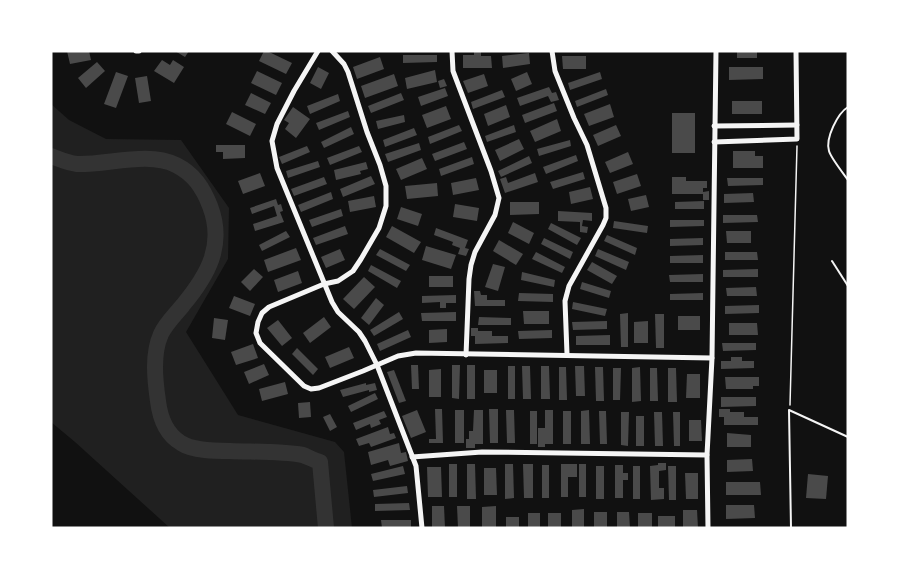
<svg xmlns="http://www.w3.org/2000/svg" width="899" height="579" font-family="'Archivo Narrow',sans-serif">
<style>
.green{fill:#202020}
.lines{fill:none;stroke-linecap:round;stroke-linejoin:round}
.river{stroke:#333;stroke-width:16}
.building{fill:#4a4a4a}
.path{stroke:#f5f5f5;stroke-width:1.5}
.service{stroke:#f5f5f5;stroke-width:2}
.minor{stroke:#f5f5f5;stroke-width:5}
</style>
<rect width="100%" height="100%" fill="#111"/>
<polygon class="green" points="51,104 69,120 106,139 181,140 229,208 228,259 186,332 238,415 335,442 344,452 352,528 170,528 75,442 51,422"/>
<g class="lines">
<path class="river" d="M 51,156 C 59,159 68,163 77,164 C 108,165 148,151 176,165 C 194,174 203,188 210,206 C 225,245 208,275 183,305 C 176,314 166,323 161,334 C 152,354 155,380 158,401 C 160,418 166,434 181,443 C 193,451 216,451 230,451 C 253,452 279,451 303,455 C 308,457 314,460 320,462 L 326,528"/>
</g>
<g class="building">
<polygon points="67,51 89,51 91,60 70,64"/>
<polygon points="175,51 189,51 185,57"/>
<polygon points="264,51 267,51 292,63 286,74 259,61"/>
<rect x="737" y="51" width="20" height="7"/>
<polygon points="474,52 481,52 481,56 491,56 492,68 463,68 463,55 474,55"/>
<polygon points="529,53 530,64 503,68 502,56"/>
<polygon points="403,55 437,55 437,62 403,63"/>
<polygon points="562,56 586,56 586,69 563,69"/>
<polygon points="380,57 384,69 357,79 353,67"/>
<polygon points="162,60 170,65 173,60 184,67 174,83 154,71"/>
<polygon points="97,62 105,71 86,88 78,78"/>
<polygon points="318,67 329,73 321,89 310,83"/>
<polygon points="729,67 763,67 763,79 729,80"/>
<polygon points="435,70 437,82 407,89 405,78"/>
<polygon points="257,71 282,83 276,95 251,83"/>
<polygon points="116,72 128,76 116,108 104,104"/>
<polygon points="527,72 532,84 516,91 511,79"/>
<polygon points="600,72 602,79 570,90 568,83"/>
<polygon points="394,74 398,86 365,98 361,86"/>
<polygon points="484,74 488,86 468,93 463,81"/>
<polygon points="147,76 151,101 139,103 135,78"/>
<polygon points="444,79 447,86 440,88 438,81"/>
<polygon points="549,87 552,93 556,92 559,100 551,102 548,96 520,106 517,98"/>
<polygon points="445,88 448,96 421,106 418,97"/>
<polygon points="606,89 608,95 577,107 575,101"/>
<polygon points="502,90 505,97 473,109 471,102"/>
<polygon points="251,93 271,103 265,114 245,105"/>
<polygon points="401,93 404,100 371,113 368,106"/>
<polygon points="338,94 340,101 310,114 307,106"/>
<rect x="732" y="101" width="30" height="13"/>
<polygon points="554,103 557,111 525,123 522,115"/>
<polygon points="610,104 614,117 589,126 584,114"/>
<polygon points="506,105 510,117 488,126 484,114"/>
<polygon points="446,106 451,119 427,128 422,115"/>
<polygon points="293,107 310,119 296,138 285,129 289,123 284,120"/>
<polygon points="348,111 350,117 319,130 316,123"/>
<polygon points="232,112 256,124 250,136 226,124"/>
<rect x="672" y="113" width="23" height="40"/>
<polygon points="404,115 405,122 378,129 376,121"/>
<polygon points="557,119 561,131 535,142 530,131"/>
<polygon points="459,125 462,131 430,144 428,137"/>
<polygon points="514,125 516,132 487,142 485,136"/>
<polygon points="616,125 621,136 598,146 593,135"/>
<polygon points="351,127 354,134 324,148 321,142"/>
<polygon points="414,128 417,135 385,147 383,140"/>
<polygon points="519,139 524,149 500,161 495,150"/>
<polygon points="570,140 571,146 539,156 537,149"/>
<polygon points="464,142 467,149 435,161 432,154"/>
<polygon points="419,143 421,150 388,162 385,154"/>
<polygon points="216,145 245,145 245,158 223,159 223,152 216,152"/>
<polygon points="307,146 310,152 282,164 279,157"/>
<polygon points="359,146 362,152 330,165 327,158"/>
<polygon points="733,151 755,151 755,156 763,156 763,168 733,168"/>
<polygon points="628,152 633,164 610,173 605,162"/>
<polygon points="576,155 578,161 546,174 543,167"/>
<polygon points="529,156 532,163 501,177 498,171"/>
<polygon points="472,157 474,164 441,176 439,169"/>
<polygon points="422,158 427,169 401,180 396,169"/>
<polygon points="318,161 320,167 288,178 286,171"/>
<polygon points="366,162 368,169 360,171 361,174 336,180 334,170"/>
<polygon points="583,172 585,179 553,189 550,182"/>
<polygon points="260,173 265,186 243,194 238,181"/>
<polygon points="535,173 538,182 505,193 500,179 506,177 508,183"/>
<polygon points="637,174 641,186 617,194 613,182"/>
<polygon points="371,176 375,184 343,197 340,189"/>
<polygon points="324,177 327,184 294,196 291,189"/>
<polygon points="672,177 686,177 686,181 707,181 707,188 703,188 703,192 709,191 709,200 703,200 703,194 672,194"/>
<polygon points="476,178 479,190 453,195 451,183"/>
<polygon points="727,178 763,178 763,185 728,186"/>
<polygon points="437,183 438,196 407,199 405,186"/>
<polygon points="590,187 593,199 571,204 569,192"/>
<polygon points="331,192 333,199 301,212 298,205"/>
<polygon points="753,193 754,202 724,203 724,194"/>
<polygon points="646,195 649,207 631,211 628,199"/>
<polygon points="374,196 376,207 350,212 348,201"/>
<polygon points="276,199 278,205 281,204 283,211 280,212 284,222 255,231 253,224 277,216 274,206 252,214 250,208"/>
<polygon points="704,201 704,209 675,209 675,202"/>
<polygon points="510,202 539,202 539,214 510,215"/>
<polygon points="455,204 479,208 477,221 453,217"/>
<polygon points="401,207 422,214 418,226 397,219"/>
<polygon points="341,209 343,216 312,227 309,220"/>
<polygon points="558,211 592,213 592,221 583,220 582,226 588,227 587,233 580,232 580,222 558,221"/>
<polygon points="723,215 757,215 758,222 723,223"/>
<polygon points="670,220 704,220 704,226 670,227"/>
<polygon points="614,221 648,226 647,233 613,228"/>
<polygon points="513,222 534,233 529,244 508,233"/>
<polygon points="551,223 581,238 577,245 548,229"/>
<polygon points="345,226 348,234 316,245 313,238"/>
<polygon points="392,226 421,242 414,253 386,237"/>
<polygon points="436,228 468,240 465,248 469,249 466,256 458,254 460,248 452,245 453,242 434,235"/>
<polygon points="286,231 290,237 262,251 259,245"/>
<polygon points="726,231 751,231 751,243 727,243"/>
<polygon points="607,235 637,248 635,255 604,241"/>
<polygon points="544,238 573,252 570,259 541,244"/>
<polygon points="703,238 703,245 670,246 670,239"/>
<polygon points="499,240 523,254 516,265 493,251"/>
<polygon points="426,246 456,255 451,269 422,260"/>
<polygon points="296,248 301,260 268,272 264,260"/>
<polygon points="340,249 345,260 326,268 321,257"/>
<polygon points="380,249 410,265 406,271 376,255"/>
<polygon points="598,249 629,262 626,270 595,256"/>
<polygon points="536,252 565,267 562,273 532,259"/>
<polygon points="725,252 757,252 758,260 725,260"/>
<polygon points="703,255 703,263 670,263 670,256"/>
<polygon points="592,262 617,276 612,284 587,270"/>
<polygon points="493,264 505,267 498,291 485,287"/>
<polygon points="371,265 401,281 397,288 368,271"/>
<polygon points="254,269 263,277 250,291 241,282"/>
<polygon points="758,269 758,277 723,277 723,270"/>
<polygon points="298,271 302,283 278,292 274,280"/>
<polygon points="522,272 555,280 554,287 521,280"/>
<polygon points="703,274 703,282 670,282 669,275"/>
<rect x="429" y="276" width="24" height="11"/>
<polygon points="364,277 375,287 354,309 343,299"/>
<polygon points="582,282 611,291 609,298 580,289"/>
<polygon points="756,287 757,296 727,296 726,288"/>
<polygon points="474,291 480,291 481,295 487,295 487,300 505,300 505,306 475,306"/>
<polygon points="519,293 553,294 553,302 518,301"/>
<polygon points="703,293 703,300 670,300 670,294"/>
<polygon points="456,295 456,303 446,303 446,308 440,308 440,302 422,303 422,296"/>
<polygon points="234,296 255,304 250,316 229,308"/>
<polygon points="376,298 384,305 369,325 361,318"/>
<polygon points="573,302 607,309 605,316 572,309"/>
<polygon points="759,305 759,313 725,314 725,306"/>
<polygon points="523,311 549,311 549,324 524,324"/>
<polygon points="399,312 403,319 374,336 370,330"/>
<polygon points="456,312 456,321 422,321 421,313"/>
<polygon points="628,313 628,347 621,347 620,314"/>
<polygon points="655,314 664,314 664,348 656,348"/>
<rect x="678" y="316" width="22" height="14"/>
<polygon points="324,317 331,327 310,343 303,333"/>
<polygon points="479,317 511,318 511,325 478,325"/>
<polygon points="214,318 228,320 225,340 212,338"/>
<polygon points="278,320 292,338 282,346 267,328"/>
<polygon points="607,321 607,329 573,330 572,322"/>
<polygon points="648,321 648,343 634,343 634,322"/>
<polygon points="729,323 757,323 758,335 729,335"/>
<polygon points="471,328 478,328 478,331 492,331 492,336 508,336 508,343 475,344 475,336 471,336"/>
<polygon points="447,329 447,342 429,343 429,330"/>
<polygon points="408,330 411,337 380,351 377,344"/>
<polygon points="552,330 552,338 519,339 518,331"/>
<polygon points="610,335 610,345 576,345 576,336"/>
<polygon points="722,343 756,343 756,350 723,351"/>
<polygon points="253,344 258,358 236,365 231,352"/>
<polygon points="349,347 354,358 330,368 325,357"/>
<polygon points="297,348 318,369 313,375 292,354"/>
<polygon points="731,357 742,357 742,361 754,361 754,368 721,369 721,361 731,361"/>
<polygon points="264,364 269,375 249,384 244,372"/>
<polygon points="411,365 418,365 419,389 412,389"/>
<polygon points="452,365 460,365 459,399 452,398"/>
<rect x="467" y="365" width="8" height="34"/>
<rect x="508" y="366" width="7" height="33"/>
<polygon points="522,366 530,366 531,399 523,399"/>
<polygon points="541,366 549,366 550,399 541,399"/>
<polygon points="575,366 584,366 585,396 576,396"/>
<polygon points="559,367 566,367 567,400 559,400"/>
<polygon points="595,367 603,367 604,401 596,401"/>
<polygon points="640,367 641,401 632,402 632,368"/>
<polygon points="613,368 621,368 620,400 613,400"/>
<polygon points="650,368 657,368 658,401 650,401"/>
<polygon points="668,368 676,368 677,402 668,402"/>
<polygon points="441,369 441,397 429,397 429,370"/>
<polygon points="394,370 406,401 399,403 387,372"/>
<rect x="484" y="370" width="13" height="23"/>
<polygon points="687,374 700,374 700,398 686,398"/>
<polygon points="725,377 759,377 759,386 753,386 753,389 726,389"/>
<polygon points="285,382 288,394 262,401 259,389"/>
<polygon points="366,383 366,385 375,383 377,390 369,392 369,390 343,397 340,390"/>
<polygon points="375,393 378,399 351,412 348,406"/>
<polygon points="721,397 756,397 756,406 721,407"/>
<polygon points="310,402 311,417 299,418 298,403"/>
<polygon points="435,409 442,409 443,443 429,443 429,439 436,439"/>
<polygon points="489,409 498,409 498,443 490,443"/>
<polygon points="719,409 730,409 730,412 744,412 744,417 758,417 758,425 724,425 724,417 719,417"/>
<polygon points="417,410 426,432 411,438 402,416"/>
<rect x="455" y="410" width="9" height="33"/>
<polygon points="474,410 483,410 483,444 475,444 475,448 466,448 466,439 469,439 469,431 473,431"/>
<polygon points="506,410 514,410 515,443 507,443"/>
<polygon points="545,410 553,410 553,444 545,444 545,447 538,447 538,428 545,428"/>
<polygon points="589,410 590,444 581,444 581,411"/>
<polygon points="384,411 387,417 379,420 381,424 371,428 370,424 356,430 353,423"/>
<rect x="530" y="411" width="7" height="33"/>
<rect x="563" y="411" width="8" height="33"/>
<polygon points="599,411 606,411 607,444 600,444"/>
<polygon points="621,412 629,412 628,446 621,445"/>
<polygon points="654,412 662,412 663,446 655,446"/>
<polygon points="673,412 680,412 680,446 674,446"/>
<polygon points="330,414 337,427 330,431 323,417"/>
<rect x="636" y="416" width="8" height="30"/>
<polygon points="689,420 701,420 702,441 689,441"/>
<polygon points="388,427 390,434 394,433 396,438 371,447 369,443 359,446 356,439"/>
<polygon points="727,433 751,435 751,447 727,447"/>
<polygon points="399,443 401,453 406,452 408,461 390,466 388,460 371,465 368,452"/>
<polygon points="752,459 753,471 727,472 727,460"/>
<polygon points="658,463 666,463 666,470 659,471 659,488 664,488 664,499 651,500 650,466 658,465"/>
<rect x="449" y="464" width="8" height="33"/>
<polygon points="467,464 475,464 476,499 467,499"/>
<polygon points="505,464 513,464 514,498 505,499"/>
<polygon points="523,464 533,464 533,498 524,498"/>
<polygon points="561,464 577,464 577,477 568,477 568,497 561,497"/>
<rect x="579" y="464" width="7" height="33"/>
<rect x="542" y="465" width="7" height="33"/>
<polygon points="615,465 623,465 623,473 628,473 628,480 623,480 623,498 615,498"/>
<polygon points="403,466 405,474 373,481 371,474"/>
<rect x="596" y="466" width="8" height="33"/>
<rect x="633" y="466" width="7" height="33"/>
<polygon points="668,466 676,466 676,500 669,500"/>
<polygon points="427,467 441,467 442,497 428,497"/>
<polygon points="484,468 496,468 497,495 484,495"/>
<polygon points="685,473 698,473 698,499 686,499"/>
<polygon points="808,474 828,476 826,499 806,498"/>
<polygon points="726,482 760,482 761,495 726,495"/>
<polygon points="407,486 408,493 374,497 373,490"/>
<polygon points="409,503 410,510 375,511 375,504"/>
<polygon points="726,505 754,505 755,518 726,519"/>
<polygon points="432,506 444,506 445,528 432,528"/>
<polygon points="457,506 470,506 470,528 458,528"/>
<polygon points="496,506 496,528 482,528 482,507"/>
<polygon points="584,509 584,528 572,528 572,510"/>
<polygon points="683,510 697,510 698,528 683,528"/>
<rect x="594" y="512" width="13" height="16"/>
<polygon points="617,512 629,512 630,528 617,528"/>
<rect x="528" y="513" width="12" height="15"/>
<rect x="548" y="513" width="13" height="15"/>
<rect x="638" y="513" width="14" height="15"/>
<rect x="658" y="516" width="17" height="12"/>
<rect x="506" y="517" width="13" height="11"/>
<polygon points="381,520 411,520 411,527 382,528"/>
</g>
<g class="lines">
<polyline class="path" points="790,405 797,146"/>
<g class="service">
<path d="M 848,107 C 838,113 825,138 829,151 C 831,158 843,173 848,180"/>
<polyline points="832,261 848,286"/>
<polyline points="791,528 789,410 848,437"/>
</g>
<g class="minor">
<polyline points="136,51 139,51"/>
<polyline points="318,51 294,91 277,124 272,141 277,168 332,302 338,312 359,332 365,341 377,365 416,466 422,528"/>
<polyline points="332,51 344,64 348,72 367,132 380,165 386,186 386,206 379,228 361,259 353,271 338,281 324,284 269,307 262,313 258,322 256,333 260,343 304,386 311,389 319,388 363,371 398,356 416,353 712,358"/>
<polyline points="452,51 453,71 491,171 499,198 495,215 475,252 471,265 469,279 466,355"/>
<polyline points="552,51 555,71 574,118 587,145 606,208 606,218 603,225 569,286 565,301 567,354"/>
<polyline points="714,126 797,125"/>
<polyline points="714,142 797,139 796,51"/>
<polyline points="412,457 482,452 707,455"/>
<polyline points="708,528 707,455 712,358 716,51"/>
</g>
</g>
<rect width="899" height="579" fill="none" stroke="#ffffff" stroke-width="105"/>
</svg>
